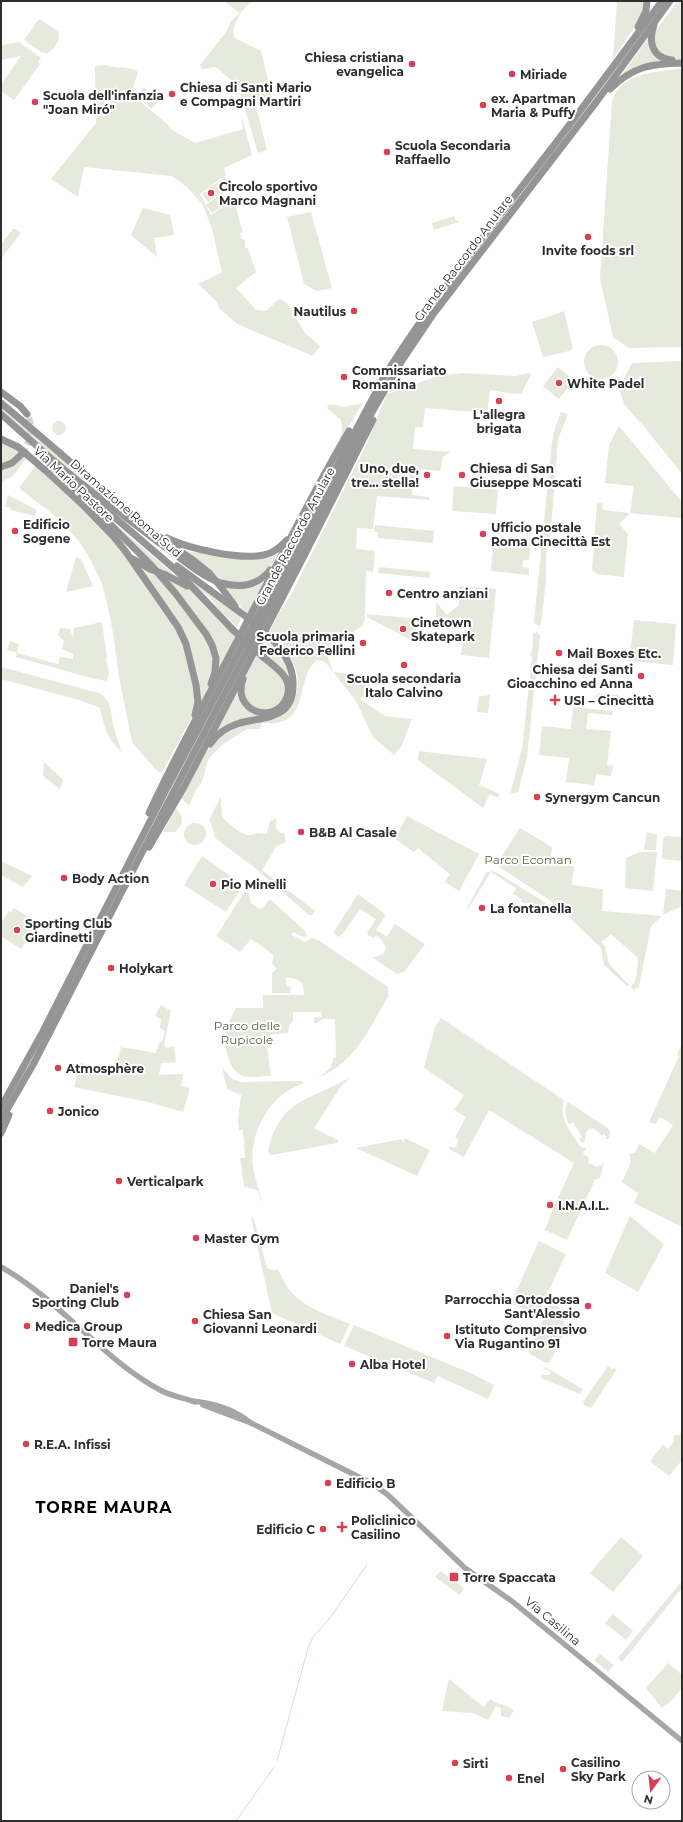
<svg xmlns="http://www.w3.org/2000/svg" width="683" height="1822" font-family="Montserrat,sans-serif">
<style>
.green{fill:#e5eadd}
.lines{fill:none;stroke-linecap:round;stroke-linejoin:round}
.stream{stroke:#cbdfe9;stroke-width:1}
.highway-tunnel{stroke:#d5d5d5;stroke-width:7;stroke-dasharray:7 3.5;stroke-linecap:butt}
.major{stroke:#a6a6a6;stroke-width:5.5}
.highway{stroke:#959595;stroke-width:7}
.highway-bridge{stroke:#959595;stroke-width:7}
.poi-dot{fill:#d63f54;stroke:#fff;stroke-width:1.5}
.labels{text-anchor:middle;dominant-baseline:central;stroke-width:4;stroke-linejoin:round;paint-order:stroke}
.poi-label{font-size:12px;font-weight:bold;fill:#2e2e2e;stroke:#fff;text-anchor:start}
.street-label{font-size:12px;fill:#2e2e2e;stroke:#fff}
.park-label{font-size:12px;fill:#54663f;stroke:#fff}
.district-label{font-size:16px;font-weight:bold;letter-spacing:1px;fill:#000;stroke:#fff}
</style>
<rect width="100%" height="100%" fill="#fff"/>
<g class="green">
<path d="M 224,1 L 253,1 C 240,10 238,17 233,31 L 235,38 L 261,51 L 272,97 L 273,101 L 256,106 L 267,150 L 258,153 L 238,86 L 216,67 L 202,69 L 200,65 L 227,31 L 231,21 L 240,13 Z"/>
<polygon points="617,1 646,1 643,14 613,59"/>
<polygon points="678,1 682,3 682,60 675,60 656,51 654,33"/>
<path d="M 39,19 L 58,31 C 62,39 53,50 47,54 L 41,52 L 24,40 Z"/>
<polygon points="649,37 664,62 621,76"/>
<polygon points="19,42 41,58 38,62 40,64 14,100 1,91 1,84 21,56 1,60 1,45"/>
<path d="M 106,65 C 116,69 129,65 138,72 L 133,89 L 135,97 L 166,123 L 172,130 L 195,143 L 243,129 L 241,113 L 252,155 L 224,168 L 226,175 L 200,194 L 211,215 L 234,199 C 237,211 239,222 243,232 L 240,234 L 241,238 L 245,240 L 245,247 L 248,249 L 256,272 L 236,288 L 256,310 L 266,311 L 279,299 L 287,303 L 305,333 L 320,346 L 313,356 L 237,324 L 219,308 L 217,302 L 198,284 L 222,272 L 212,229 L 203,205 L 187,187 L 172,176 L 84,167 L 78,197 L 51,179 L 96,123 L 95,66 Z"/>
<path d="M 676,69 L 682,69 L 682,347 L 629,348 L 613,337 L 600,278 L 612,101 C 622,73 651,73 676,69 Z"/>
<polygon points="144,87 159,101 151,109 137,95"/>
<polygon points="225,177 229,182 219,190 221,192 208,202 202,194"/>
<polygon points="222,193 228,202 212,213 206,205"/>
<polygon points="143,208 170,215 174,235 154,238 157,257 131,235"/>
<polygon points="311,212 332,288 317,291 304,284 287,217"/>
<polygon points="454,216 456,221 458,220 459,222 434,230 432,223"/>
<polygon points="13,229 16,229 21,233 3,256 2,260 1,244"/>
<polygon points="564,311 573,349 569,351 543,357 532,322"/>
<circle cx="601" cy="362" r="17"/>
<polygon points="682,361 682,474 646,429 624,404 619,388 632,363"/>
<polygon points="558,367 574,380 559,399 543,386"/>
<path d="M 462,373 L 515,376 L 529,373 L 531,375 L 521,394 L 516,393 L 515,394 L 490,390 L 487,413 L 425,408 L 423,427 L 415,427 L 413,449 L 450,452 L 443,457 L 440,471 L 418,469 L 417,478 L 414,478 L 412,495 L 429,497 L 429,500 L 377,496 L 373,529 L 357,528 L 356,549 L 375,551 L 373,572 L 366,571 L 365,617 L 363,625 L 326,651 L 333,672 L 377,677 L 360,699 L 385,716 L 412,719 L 401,747 L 394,755 L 373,737 L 356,701 L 326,663 L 323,661 L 317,660 C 297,675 308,714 281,722 C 276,724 268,723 262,723 L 260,729 L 247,729 L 222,745 L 213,754 L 208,760 L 202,782 L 196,790 L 189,806 L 181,798 C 194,772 209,737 237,726 C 250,720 266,723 279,717 C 284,710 293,702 296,694 C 304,671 285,646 269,633 L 280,611 L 291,595 L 366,445 L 387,394 L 438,376 Z"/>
<polygon points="363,403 339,441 342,430 341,420 327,408 329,404 344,407"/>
<polygon points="1,405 141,526 37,443 1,409"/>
<polygon points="561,412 568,414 558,439 550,542 546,554 546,581 541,624 538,626 534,622 552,442 555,428"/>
<circle cx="59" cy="428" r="7"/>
<polygon points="619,426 682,502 682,518 630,513 619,524 628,534 624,577 597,574 592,570 597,503 603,503 602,510 630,513 634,486 605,483 609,445"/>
<polygon points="1,441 20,452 12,459 1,465"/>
<polygon points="23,454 27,458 12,477 1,482 1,469"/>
<polygon points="36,465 83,507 120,548 150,589 183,641 196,698 193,715 162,772 158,772 132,742 119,677 113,633 107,602 101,581 89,557 79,541 59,519 19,488"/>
<polygon points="454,486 498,490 496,514 452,511"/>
<polygon points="8,495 37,510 34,516 11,510 11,508 5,507"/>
<polygon points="114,523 177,577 160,570"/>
<polygon points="375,525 434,531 433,543 378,538 378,532 374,531"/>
<polygon points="494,537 531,541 529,560 523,560 522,567 529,568 529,575 491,571"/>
<polygon points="184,551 256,559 268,558 279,553 265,574 243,584 219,580"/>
<polygon points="76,557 81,559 93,586 66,592"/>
<polygon points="140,566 154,573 175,597 211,646 214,666 209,685 202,701 200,702 188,643"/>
<polygon points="379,567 430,572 429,578 378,573"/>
<polygon points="181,572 242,616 237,627 219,610 209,596 198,590"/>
<polygon points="166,577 190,590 215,617 236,636 218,671 218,656"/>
<path d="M 265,581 L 248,613 L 242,609 L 226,588 C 245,586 245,594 265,581 Z"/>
<polygon points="460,586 496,589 489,658 461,655 466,620 436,617 436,602 447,615 459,605"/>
<polygon points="367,614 418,619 415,642 367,617"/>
<polygon points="634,620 676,624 673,665 629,661"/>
<polygon points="102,622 107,658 105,661 107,662 109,674 107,681 95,679 16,657 17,653 7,650 10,641 19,644 17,653 58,664 60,657 73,659 73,654 62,649 64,641 58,635 60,628 70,629 73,638 74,628"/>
<polygon points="537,632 540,635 527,757 518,792 510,794 522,749 532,657 530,655 533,648 533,634"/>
<polygon points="267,638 280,649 291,679 288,679 260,650"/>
<polygon points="257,655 285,680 287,691 281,705 264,712 244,701 243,681"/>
<path d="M 1,667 L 99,693 C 112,701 111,711 113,724 C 115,734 119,743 122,752 C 107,740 104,726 100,708 L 79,700 L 1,679 Z"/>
<polygon points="239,690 257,715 259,716 216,734 236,691"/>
<polygon points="599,693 617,695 620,697 621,700 617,703 597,701 595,697"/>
<polygon points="490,695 488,713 477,712 479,696"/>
<polygon points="573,707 613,711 612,715 588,713 586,729 611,731 607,765 613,766 611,776 596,774 594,785 566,782 569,758 539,755 542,726 571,729"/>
<polygon points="419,751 487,759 479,785 500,794 498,798 490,794 483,808 418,760"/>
<polygon points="44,762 63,780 60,789 43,776"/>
<path d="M 221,796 L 222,817 C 230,824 245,841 256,833 L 267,834 L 270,821 L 276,818 L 276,828 L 281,833 L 284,833 L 286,842 L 277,846 L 262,870 L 315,911 L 312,915 L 309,915 L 255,868 L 215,838 L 213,829 L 209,820 Z"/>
<path d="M 176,808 C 184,817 184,825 175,832 L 163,832 Z"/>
<polygon points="407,816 479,854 459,891 445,882 450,874 418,848 414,852 395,839"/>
<circle cx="195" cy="834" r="11"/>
<polygon points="520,828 552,847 550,864 574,866 572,885 603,889 602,911 662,916 651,926 639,987 633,990 631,985 635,983 638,962 637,957 611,934 601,942 605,946 609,964 629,985 627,986 604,965 601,948 566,914 548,899 496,865"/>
<polygon points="647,832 657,835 656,850 644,850"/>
<polygon points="666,836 682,837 682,861 662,859 663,839"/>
<polygon points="640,852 657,852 653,891 625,888 626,858"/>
<polygon points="202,856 242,884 242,887 226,912 184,885"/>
<polygon points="1,861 32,876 23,887 1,875"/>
<polygon points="491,871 496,872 546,903 542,909 537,910 528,903 523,903 521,901 522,899 513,894 516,888 491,872 468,909 467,908 486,873"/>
<polygon points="666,889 682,891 682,906 663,915"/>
<path d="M 245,891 L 249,894 L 251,903 L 259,909 L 264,907 L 270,899 L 305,931 L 307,936 L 302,937 L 294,932 L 291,934 L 292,935 L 305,942 L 312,938 L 318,940 L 388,987 L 388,997 C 368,1030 356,1062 318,1078 C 325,1073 333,1068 333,1058 L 336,1058 L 335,1019 L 323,1019 L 317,1023 L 314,1023 L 314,1017 L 322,1017 L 321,1012 L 293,1012 L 293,1021 L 289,1025 L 288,1033 L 268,1035 L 266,1040 L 271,1076 C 262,1076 251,1078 243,1076 C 228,1071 223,1044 226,1030 C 228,1022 232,1015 236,1008 L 263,1008 L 263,995 L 304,995 L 303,984 C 298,979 293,977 286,978 L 286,986 L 291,987 L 290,993 L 272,993 L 272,973 L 277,969 L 272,963 L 274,955 L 251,939 L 240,952 L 218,937 L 217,935 Z"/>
<polygon points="358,894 385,914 385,916 376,930 387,937 395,924 425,944 404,972 397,974 373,958 383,954 386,948 382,940 376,935 374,938 368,935 367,933 376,919 360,909 344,932 339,937 333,933"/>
<polygon points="14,908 38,923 21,949 1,936 1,923 9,911 11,912"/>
<polygon points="161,1005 171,1011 164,1045 166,1048 174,1046 176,1062 161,1063 159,1075 183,1074 181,1086 190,1088 183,1112 148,1102 74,1087 81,1063 108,1069 109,1066 116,1068 121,1047 156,1053 159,1043 162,1042 165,1031 160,1028 161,1019 155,1016"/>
<path d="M 441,1018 L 564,1100 C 558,1118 571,1132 580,1146 L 585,1148 L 586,1150 L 583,1152 L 585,1156 L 587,1156 L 589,1158 L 588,1163 L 598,1167 L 598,1165 L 602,1166 L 603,1162 L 604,1163 L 600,1178 L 595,1180 L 567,1240 L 545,1230 L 553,1209 L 574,1163 L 489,1110 L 464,1157 L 449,1149 L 450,1146 L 455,1148 L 459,1140 L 455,1138 L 466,1117 L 454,1110 L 464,1095 L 424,1068 L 435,1027 Z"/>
<polygon points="682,1043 682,1227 634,1203 638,1193 622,1182 631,1162 629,1154 635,1153 639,1144 655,1153 673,1125 660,1117 655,1124 649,1122 679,1056 677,1055"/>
<path d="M 222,1067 L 231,1078 L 240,1082 L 302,1081 L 304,1083 C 298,1086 292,1088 287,1091 C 263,1107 249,1140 253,1168 C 255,1179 259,1190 262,1201 L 261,1201 L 258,1191 L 244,1186 L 240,1158 L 245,1158 L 243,1130 L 239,1130 L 238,1120 L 241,1095 L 227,1089 Z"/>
<path d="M 350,1077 L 339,1089 L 314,1128 L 338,1140 L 337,1143 L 272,1155 L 269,1154 L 268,1151 C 281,1097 309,1102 350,1077 Z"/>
<path d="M 568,1102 L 609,1129 L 610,1132 L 609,1139 L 605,1139 L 607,1137 L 604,1134 L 602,1136 C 598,1132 593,1124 587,1131 L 584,1142 L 582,1143 L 579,1139 L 582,1137 L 573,1122 L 569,1124 C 566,1118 563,1108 568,1102 Z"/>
<polygon points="402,1139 402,1142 404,1142 404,1139 406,1139 430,1150 417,1176 356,1148"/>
<polygon points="630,1216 664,1244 638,1292 605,1273"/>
<path d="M 251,1217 L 254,1219 L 267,1268 L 272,1270 L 278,1270 C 283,1278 286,1287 293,1294 C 308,1309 330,1316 350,1324 L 340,1344 L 272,1313 Z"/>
<polygon points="539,1241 566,1254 537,1315 511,1303"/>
<polygon points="555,1298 557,1300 566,1330 550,1362 546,1363 530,1354 529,1351 552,1300"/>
<polygon points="354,1325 475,1375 494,1385 488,1399 438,1376 434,1383 344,1346"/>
<polygon points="608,1366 611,1368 611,1370 613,1368 617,1369 591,1408 584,1405 583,1402"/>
<polygon points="545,1367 583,1389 580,1394 541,1378 542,1375 549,1375 551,1372 544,1369"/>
<polygon points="680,1433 682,1433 682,1460 669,1476 650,1461 663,1445 668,1449 674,1442 674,1435 680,1435"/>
<polygon points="621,1537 643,1556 613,1592 590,1573"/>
<polygon points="440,1571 451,1579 455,1574 458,1577 455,1581 464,1588 460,1595 435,1577"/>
<polygon points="682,1581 682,1588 622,1662 618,1658"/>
<polygon points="613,1614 633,1631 626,1640 605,1623"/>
<polygon points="600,1654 614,1665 608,1672 594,1660"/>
<polygon points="668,1663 682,1675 682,1688 670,1702 662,1708 646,1688"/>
<path d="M 449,1679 L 484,1707 L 490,1699 C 498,1704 506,1705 514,1710 L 509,1718 L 501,1716 L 501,1709 L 496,1706 L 488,1720 L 473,1713 L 442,1711 Z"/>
</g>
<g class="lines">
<g class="stream">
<polyline points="277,1761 308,1648 313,1637 329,1619 367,1565"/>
<polyline points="236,1821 274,1767"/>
</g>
<path class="highway-tunnel" d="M 22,454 C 31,440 34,429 27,414"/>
<g class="major">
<path d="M 1,1267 C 60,1300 101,1358 160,1390 C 171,1396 184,1398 195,1402"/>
<path d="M 192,1401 C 213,1403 234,1409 251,1423 L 373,1484 L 388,1495 L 465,1568 L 513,1602 L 682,1741"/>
<polyline points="203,1405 251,1423"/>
</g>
<g class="highway">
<path d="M 654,25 C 648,42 652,58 672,60"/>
<polyline points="638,27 646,11 647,1"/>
<path d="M 610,89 C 634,66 650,64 682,63"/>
<polyline points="1,392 20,406 27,414"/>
<polyline points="1,403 26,424"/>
<polyline points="1,414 20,431"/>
<polyline points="1,439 18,447"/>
<polyline points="61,454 147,528 193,560 209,573"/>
<polyline points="46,460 152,566 176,594 206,634 212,645 216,658 215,672 211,684"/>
<polyline points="54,461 84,486"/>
<polyline points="1,467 12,463 22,454"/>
<polyline points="45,470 84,506 114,537 126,552 178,627 186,644 196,685 198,702 195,715"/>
<path d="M 82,484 C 114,507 143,532 175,554 C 189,565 204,577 221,583 C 240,588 258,586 270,570"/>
<polyline points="77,485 177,571 233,630"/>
<path d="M 167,538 C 189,549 240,560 264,555 C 274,553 280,547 287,540"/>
<polyline points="133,559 150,569"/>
<polyline points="177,566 241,613"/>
<polyline points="166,575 187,586"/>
<polyline points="221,587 235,606"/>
<path d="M 243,679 C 231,711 275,727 287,697 C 289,691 289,685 286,679 C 281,670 270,663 262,656"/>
<path d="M 210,744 C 217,733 227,727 240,723 C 266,716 295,720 293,681 C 292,663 282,649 269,636"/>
<path d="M 149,813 C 180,746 216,682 250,616 C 283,554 313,491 349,431"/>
<polyline points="149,847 184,787 304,556 373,420"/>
<path d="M 1,1107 L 41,1035 L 166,790 L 385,375 C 435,296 494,223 551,149 C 589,100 625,50 662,1"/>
<polyline points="1,1120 34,1063 150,837 368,419 403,359 434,313 597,101 670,1"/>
<polyline points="1,1133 9,1115"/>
</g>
<g class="highway-bridge">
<polyline points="26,424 61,454"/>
<polyline points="20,431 54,461"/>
<polyline points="18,447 45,470"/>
<polyline points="150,569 166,575"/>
<polyline points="209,573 221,587"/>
<polyline points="244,615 269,636"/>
<polyline points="233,630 262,656"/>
</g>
</g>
<g class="poi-dot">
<circle cx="412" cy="64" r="4"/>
<circle cx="512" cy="74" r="4"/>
<circle cx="172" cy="94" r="4"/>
<circle cx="35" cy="102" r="4"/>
<circle cx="483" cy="105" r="4"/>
<circle cx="387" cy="152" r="4"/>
<circle cx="211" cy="193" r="4"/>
<circle cx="588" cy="237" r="4"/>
<circle cx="354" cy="311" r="4"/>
<circle cx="344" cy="377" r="4"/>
<circle cx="559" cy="383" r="4"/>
<circle cx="499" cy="401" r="4"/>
<circle cx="427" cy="475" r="4"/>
<circle cx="462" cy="475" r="4"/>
<circle cx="15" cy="531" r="4"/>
<circle cx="483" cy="534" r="4"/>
<circle cx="389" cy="593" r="4"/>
<circle cx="403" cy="629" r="4"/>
<circle cx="363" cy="643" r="4"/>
<circle cx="559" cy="653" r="4"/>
<circle cx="404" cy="665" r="4"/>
<circle cx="641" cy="676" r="4"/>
<path d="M553 694h4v4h4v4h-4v4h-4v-4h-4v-4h4z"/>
<circle cx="537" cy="797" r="4"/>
<circle cx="301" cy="832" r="4"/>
<circle cx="64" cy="878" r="4"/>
<circle cx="213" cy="884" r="4"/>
<circle cx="482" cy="908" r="4"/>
<circle cx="17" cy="930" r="4"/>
<circle cx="111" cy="968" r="4"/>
<circle cx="58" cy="1068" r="4"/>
<circle cx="50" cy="1111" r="4"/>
<circle cx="119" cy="1181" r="4"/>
<circle cx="550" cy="1205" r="4"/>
<circle cx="196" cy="1238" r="4"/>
<circle cx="127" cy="1295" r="4"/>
<circle cx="588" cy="1306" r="4"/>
<circle cx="195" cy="1321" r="4"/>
<circle cx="27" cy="1326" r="4"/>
<circle cx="447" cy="1336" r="4"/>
<rect x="68" y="1337" width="10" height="10" rx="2"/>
<circle cx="352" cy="1364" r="4"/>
<circle cx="26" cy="1444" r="4"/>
<circle cx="328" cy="1483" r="4"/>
<path d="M340 1521h4v4h4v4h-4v4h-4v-4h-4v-4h4z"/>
<circle cx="323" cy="1529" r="4"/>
<rect x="449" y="1572" width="10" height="10" rx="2"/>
<circle cx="455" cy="1763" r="4"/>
<circle cx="563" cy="1769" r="4"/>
<circle cx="509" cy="1778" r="4"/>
</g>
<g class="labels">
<g class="poi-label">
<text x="404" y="57" text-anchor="end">Chiesa cristiana<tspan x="404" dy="14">evangelica</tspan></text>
<text x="520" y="74">Miriade</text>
<text x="180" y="87">Chiesa di Santi Mario<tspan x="180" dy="14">e Compagni Martiri</tspan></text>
<text x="43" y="95">Scuola dell'infanzia<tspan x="43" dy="14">"Joan Miró"</tspan></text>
<text x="491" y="98">ex. Apartman<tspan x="491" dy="14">Maria &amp; Puffy</tspan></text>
<text x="395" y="145">Scuola Secondaria<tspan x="395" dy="14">Raffaello</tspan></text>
<text x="219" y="186">Circolo sportivo<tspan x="219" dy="14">Marco Magnani</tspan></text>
<text x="588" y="250" text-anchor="middle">Invite foods srl</text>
<text x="346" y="311" text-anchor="end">Nautilus</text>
<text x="352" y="370">Commissariato<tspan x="352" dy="14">Romanina</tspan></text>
<text x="567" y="383">White Padel</text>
<text x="499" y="414" text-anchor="middle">L'allegra<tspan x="499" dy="14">brigata</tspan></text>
<text x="419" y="468" text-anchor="end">Uno, due,<tspan x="419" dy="14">tre... stella!</tspan></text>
<text x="470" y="468">Chiesa di San<tspan x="470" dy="14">Giuseppe Moscati</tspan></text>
<text x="23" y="524">Edificio<tspan x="23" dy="14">Sogene</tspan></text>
<text x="491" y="527">Ufficio postale<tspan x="491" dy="14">Roma Cinecittà Est</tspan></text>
<text x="397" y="593">Centro anziani</text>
<text x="411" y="622">Cinetown<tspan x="411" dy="14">Skatepark</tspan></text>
<text x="355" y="636" text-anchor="end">Scuola primaria<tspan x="355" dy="14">Federico Fellini</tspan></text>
<text x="567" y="653">Mail Boxes Etc.</text>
<text x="633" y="669" text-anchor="end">Chiesa dei Santi<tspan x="633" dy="14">Gioacchino ed Anna</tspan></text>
<text x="404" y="678" text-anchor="middle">Scuola secondaria<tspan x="404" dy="14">Italo Calvino</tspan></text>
<text x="564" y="700">USI – Cinecittà</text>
<text x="545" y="797">Synergym Cancun</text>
<text x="309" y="832">B&amp;B Al Casale</text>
<text x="72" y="878">Body Action</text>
<text x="221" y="884">Pio Minelli</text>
<text x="490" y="908">La fontanella</text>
<text x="25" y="923">Sporting Club<tspan x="25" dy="14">Giardinetti</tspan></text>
<text x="119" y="968">Holykart</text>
<text x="66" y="1068">Atmosphère</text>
<text x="58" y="1111">Jonico</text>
<text x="127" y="1181">Verticalpark</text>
<text x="558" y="1205">I.N.A.I.L.</text>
<text x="204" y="1238">Master Gym</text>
<text x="119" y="1288" text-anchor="end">Daniel's<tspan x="119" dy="14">Sporting Club</tspan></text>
<text x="580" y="1299" text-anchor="end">Parrocchia Ortodossa<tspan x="580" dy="14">Sant'Alessio</tspan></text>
<text x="203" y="1314">Chiesa San<tspan x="203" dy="14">Giovanni Leonardi</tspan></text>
<text x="35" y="1326">Medica Group</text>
<text x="455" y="1329">Istituto Comprensivo<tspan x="455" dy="14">Via Rugantino 91</tspan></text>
<text x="82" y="1342">Torre Maura</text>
<text x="360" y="1364">Alba Hotel</text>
<text x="34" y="1444">R.E.A. Infissi</text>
<text x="336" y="1483">Edificio B</text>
<text x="351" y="1520">Policlinico<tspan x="351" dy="14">Casilino</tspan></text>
<text x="315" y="1529" text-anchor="end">Edificio C</text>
<text x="463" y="1577">Torre Spaccata</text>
<text x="571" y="1762">Casilino<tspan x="571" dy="14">Sky Park</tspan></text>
<text x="463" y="1763">Sirti</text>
<text x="517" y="1778">Enel</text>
</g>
<g class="street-label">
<text transform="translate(463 258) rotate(-53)">Grande Raccordo Anulare</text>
<text transform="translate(74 484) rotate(43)">Via Mario Pastore</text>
<text transform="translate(126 508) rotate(41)">Diramazione Roma Sud</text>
<text transform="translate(295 536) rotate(-62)">Grande Raccordo Anulare</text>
<text transform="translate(553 1621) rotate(40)">Via Casilina</text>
</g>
<g class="park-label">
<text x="528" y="859">Parco Ecoman</text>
<text x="247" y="1025">Parco delle<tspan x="247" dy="14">Rupicole</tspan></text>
</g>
<g class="district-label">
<text x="104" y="1507">TORRE MAURA</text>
</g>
</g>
<rect width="683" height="1822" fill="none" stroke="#2e2e2e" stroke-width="4"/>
<g transform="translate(651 1790) rotate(195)"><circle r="19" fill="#ffffff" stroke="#ababab"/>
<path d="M0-3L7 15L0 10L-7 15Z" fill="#d63f54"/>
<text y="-6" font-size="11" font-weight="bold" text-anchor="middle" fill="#2e2e2e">N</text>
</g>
</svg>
